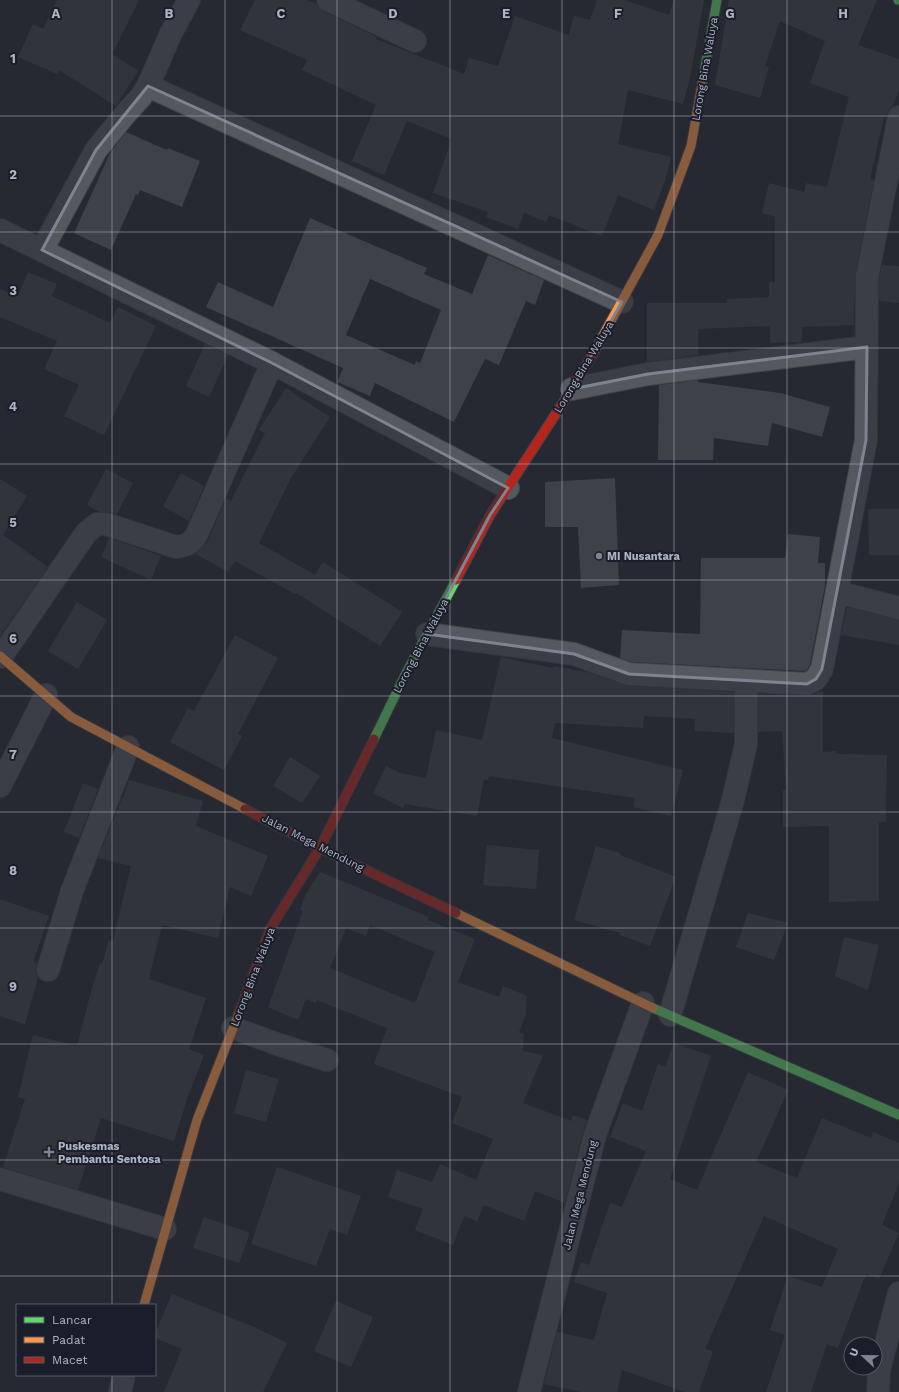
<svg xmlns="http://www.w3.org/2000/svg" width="899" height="1392" font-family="'Work Sans',sans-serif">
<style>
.building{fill:#3e4148;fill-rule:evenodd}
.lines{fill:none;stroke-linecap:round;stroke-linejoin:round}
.street-casing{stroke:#42444a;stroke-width:24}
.fast-casing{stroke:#42444a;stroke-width:11}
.slow-casing{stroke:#42444a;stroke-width:11}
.jam-casing{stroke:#42444a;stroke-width:11}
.street{stroke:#55585f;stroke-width:22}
.fast{stroke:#63d668;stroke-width:9}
.slow{stroke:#ff974d;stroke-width:9}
.jam{stroke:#b3261e;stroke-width:9}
.marked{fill:none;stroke:#7e8390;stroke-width:3;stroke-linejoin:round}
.grid{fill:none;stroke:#aeb4c3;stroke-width:1;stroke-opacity:0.55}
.poi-dot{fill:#7e8390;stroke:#1a1e2b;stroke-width:1.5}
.labels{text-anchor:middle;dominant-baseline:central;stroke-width:4;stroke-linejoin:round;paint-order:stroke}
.street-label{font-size:11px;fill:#aeb4c3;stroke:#1a1e2b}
.poi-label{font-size:11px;font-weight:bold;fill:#aeb4c3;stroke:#1a1e2b;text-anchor:start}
.grid-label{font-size:13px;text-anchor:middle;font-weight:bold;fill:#aeb4c3;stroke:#1a1e2b;stroke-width:4;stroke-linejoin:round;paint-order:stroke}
</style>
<rect width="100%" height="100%" fill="#262931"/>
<g class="building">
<polygon points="57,0 139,0 112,54 138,71 116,106 59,70 57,74 18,57 33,24 43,29"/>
<polygon points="255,0 307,0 317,4 318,7 323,11 377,37 376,39 464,74 469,58 498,66 515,16 569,35 574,16 590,20 597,0 624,0 669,15 674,0 704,0 690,78 683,104 628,90 618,144 671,157 665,181 654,210 618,195 602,236 549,215 546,222 524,213 518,229 486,217 488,212 433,193 452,139 407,121 384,175 352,161 376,105 302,70 307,60 240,30"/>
<polygon points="729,0 877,0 858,45 899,59 899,90 893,106 889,109 886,118 884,117 870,179 874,180 855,275 854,325 802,327 802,342 770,343 770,326 698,329 698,355 647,362 647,303 727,303 727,299 769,297 769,282 775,282 775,217 762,213 769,183 804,192 806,183 827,187 849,97 810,83 825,41 780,21 765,66 769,67 760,98 715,85"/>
<polygon points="126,132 167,150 168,148 200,161 182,207 140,190 138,195 136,194 111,250 74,233 110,153"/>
<path d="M 310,218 L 427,268 L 424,274 L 472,294 L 488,255 L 544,280 L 535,305 L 526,301 L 499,365 L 485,359 L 454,422 L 375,383 L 370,396 L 337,382 L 343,368 L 206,307 L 218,282 L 273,307 ZM 370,279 L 441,310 L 420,363 L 416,361 L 415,365 L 346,335 Z"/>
<polygon points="882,265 899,266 899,303 879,301 879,278"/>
<polygon points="28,272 57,284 52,296 110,323 118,307 156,326 104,435 64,416 79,385 44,369 57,341 0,317 0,289 18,296"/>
<polygon points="205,344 228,355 209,397 186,386"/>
<polygon points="698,380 698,382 780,393 830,407 822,437 772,423 768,446 714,438 713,460 658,460 659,385"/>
<polygon points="286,388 330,417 291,478 259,543 315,575 323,562 402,612 380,646 296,593 295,594 235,561 228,572 196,554 208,541 226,498 231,501 265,433 259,430"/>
<polygon points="106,469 133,483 117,514 110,512 100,512 87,505"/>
<polygon points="181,473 204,486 189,521 163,506"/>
<polygon points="615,478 619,585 581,588 578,527 545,527 545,482"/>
<polygon points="0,479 27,496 3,535 48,567 0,636"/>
<polygon points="868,509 899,509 899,555 869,555"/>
<polygon points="788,534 820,537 818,563 825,563 825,586 810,664 807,670 804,671 632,662 620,658 622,630 700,634 701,558 785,558"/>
<polygon points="109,538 161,556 151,580 101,557"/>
<polygon points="77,602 107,620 78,669 48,651"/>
<polygon points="847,607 899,620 899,645 841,635"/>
<polygon points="235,635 278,658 238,734 242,736 224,770 170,742 188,708 194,711"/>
<polygon points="501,657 553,668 553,666 587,672 628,686 734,692 734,733 694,731 695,719 644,716 643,728 555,723 552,738 683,770 671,816 633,807 635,798 489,776 488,780 484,779 477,816 405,804 403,808 373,793 386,766 400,773 426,778 436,730 482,740"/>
<polygon points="821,691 823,691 823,752 836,751 837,754 887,755 886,822 879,822 879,901 829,902 829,826 783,827 783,790 786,790 782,731 758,732 758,694 806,696 813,695"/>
<polygon points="290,757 320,776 302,803 273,786"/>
<polygon points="129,780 203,801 196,826 268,856 251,896 230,887 218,938 162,925 149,979 206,998 189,1049 204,1055 187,1099 174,1141 101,1118 78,1190 3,1167 25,1099 18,1097 33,1035 77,1046 93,984 100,964 102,964 109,940 113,941 131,866 98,858 122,798 123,798"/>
<polygon points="83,783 98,789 79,838 64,832"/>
<polygon points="487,845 539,850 536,889 483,885"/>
<polygon points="596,846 620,853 620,855 676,877 650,946 620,935 620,933 574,920"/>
<path d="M 320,872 L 429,917 L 428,920 L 475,939 L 458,982 L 499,997 L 503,986 L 527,996 L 526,1014 L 519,1032 L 524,1034 L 523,1051 L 543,1055 L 523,1103 L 571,1121 L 573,1115 L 587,1120 L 583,1132 L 565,1203 L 535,1191 L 524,1221 L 484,1205 L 477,1221 L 464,1216 L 453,1245 L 415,1230 L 423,1209 L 388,1197 L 397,1170 L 432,1182 L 440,1164 L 476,1180 L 493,1139 L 452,1123 L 462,1097 L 374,1064 L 387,1028 L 317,1000 L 316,1003 L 306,999 L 298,1020 L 268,1007 L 303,911 L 300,910 L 306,894 ZM 370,925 L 435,952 L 415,1003 L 330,968 L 346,928 L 366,936 Z"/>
<polygon points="0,899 49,916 33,962 37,963 36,972 38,978 25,1024 0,1016"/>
<polygon points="748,913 788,923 774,960 736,947"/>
<polygon points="844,937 879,945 868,990 835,976"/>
<polygon points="674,1043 711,1056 670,1179 697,1190 748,1072 788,1090 756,1162 797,1178 822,1118 871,1138 873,1132 899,1143 899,1183 882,1225 899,1233 879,1279 866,1274 838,1348 827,1344 811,1392 766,1392 785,1335 770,1330 788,1276 822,1287 838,1249 764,1216 705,1349 713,1351 699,1392 685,1392 622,1370 617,1392 581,1392 544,1384 557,1332 594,1340 607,1293 574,1282 581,1262 589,1265 610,1203 622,1207 646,1151 610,1137 623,1103 642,1111 658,1064 665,1067"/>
<polygon points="246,1070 279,1079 266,1122 234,1113"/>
<polygon points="277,1167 361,1196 347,1235 330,1229 316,1266 251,1244"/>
<polygon points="204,1217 250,1233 239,1263 193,1248"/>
<polygon points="172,1294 254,1327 287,1343 263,1392 164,1392 182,1349 155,1338 155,1334"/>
<polygon points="336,1301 373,1317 351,1367 314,1351"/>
</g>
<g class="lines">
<defs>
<g id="street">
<polyline points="328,0 415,41"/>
<polyline points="148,86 622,302"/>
<polyline points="0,230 272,363 508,488"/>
<polyline points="42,250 96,150 127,112 140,98 148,86 171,33 189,0"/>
<polyline points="572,389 648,374 867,347"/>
<polyline points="837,592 899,608"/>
<polyline points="427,634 574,654 629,674 807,684 816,679 822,669 866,440 867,277 899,117"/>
<path d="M 1,657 L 86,533 L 97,524 L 106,524 L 176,547 C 186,546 192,543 197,534 L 272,363"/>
<polyline points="0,786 46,695"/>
<polyline points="48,970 72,891 128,747"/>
<polyline points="670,1015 733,800 746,744 746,681"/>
<polyline points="233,1028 280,1045 327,1060"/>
<polyline points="0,1179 165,1229"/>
<polyline points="120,1392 124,1375"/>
<polyline points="529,1392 595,1135 643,1003"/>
<polyline points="878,1392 879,1370 899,1293"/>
</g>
<g id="fast">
<polyline points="898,0 899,0"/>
<polyline points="702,84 717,0"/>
<polyline points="374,739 406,673 456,580"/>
<polyline points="653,1008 899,1115"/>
</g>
<g id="slow">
<polyline points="593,354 658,235 691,146 702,84"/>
<polyline points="0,656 71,717 245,809"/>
<polyline points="456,913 653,1008"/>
<polyline points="144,1305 197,1120 241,1008"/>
</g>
<g id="jam">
<polyline points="456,580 490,515 572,389 593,354"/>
<polyline points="245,809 320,848 456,913"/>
<polyline points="241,1008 270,929 320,848 374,739"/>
</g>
</defs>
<use href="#street" class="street-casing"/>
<use href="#fast" class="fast-casing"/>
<use href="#slow" class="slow-casing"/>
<use href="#jam" class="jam-casing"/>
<use href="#street" class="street"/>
<use href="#fast" class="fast"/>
<use href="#slow" class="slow"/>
<use href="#jam" class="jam"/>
</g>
<path d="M0 0H899V1392H0ZM 148,86 L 622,302 L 572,389 L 648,374 L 867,347 L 866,440 L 822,669 L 816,679 L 807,684 L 629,674 L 574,654 L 427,634 L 490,515 L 508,488 L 272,363 L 42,250 L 96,150 Z" fill="#262931" fill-opacity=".55" fill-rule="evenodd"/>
<path class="marked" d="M 148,86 L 622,302 L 572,389 L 648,374 L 867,347 L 866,440 L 822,669 L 816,679 L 807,684 L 629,674 L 574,654 L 427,634 L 490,515 L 508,488 L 272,363 L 42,250 L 96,150 Z"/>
<path class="grid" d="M 112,0 L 112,1305M 225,0 L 225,1392M 337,0 L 337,1392M 450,0 L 450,1392M 562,0 L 562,1392M 674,0 L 674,1392M 787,0 L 787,1392M 0,116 L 899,116M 0,232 L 899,232M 0,348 L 899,348M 0,464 L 899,464M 0,580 L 899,580M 0,696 L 899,696M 0,812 L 899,812M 0,928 L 899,928M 0,1044 L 899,1044M 0,1160 L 899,1160M 0,1276 L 899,1276M 112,1375 L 112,1392"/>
<g class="poi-dot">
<circle cx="599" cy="556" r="4"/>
<path d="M47 1146h4v4h4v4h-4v4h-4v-4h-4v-4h4z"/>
</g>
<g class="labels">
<g class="street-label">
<text transform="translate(705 69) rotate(-80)">Lorong Bina Waluya</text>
<text transform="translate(584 367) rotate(-59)">Lorong Bina Waluya</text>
<text transform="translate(421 646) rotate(-62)">Lorong Bina Waluya</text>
<text transform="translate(313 843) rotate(27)">Jalan Mega Mendung</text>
<text transform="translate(253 977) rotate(-69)">Lorong Bina Waluya</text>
<text transform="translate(580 1195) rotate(-76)">Jalan Mega Mendung</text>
</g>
<g class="poi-label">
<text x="607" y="556">MI Nusantara</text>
<text x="58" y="1146">Puskesmas<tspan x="58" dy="13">Pembantu Sentosa</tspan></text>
</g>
</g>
<g class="grid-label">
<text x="56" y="18">A</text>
<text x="169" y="18">B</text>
<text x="281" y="18">C</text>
<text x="393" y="18">D</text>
<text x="506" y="18">E</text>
<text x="618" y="18">F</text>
<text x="730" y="18">G</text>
<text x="843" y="18">H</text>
<text x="13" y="63">1</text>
<text x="13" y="179">2</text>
<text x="13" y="295">3</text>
<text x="13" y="411">4</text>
<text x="13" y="527">5</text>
<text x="13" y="643">6</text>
<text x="13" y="759">7</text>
<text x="13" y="875">8</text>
<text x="13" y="991">9</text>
</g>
<rect x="16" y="1304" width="140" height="72" fill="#1a1e2b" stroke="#555a68"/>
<rect x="24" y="1317" width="20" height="6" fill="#63d668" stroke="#555a68"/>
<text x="52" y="1324" font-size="12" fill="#aeb4c3">Lancar</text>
<rect x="24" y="1337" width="20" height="6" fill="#ff974d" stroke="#555a68"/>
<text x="52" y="1344" font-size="12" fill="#aeb4c3">Padat</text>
<rect x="24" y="1357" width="20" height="6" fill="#b3261e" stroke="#555a68"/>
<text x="52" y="1364" font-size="12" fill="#aeb4c3">Macet</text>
<g transform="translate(863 1356) rotate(292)"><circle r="19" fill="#1a1e2b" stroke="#555a68"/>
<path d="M0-3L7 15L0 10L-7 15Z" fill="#7e8390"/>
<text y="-6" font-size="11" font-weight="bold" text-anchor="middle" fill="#aeb4c3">U</text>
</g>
</svg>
